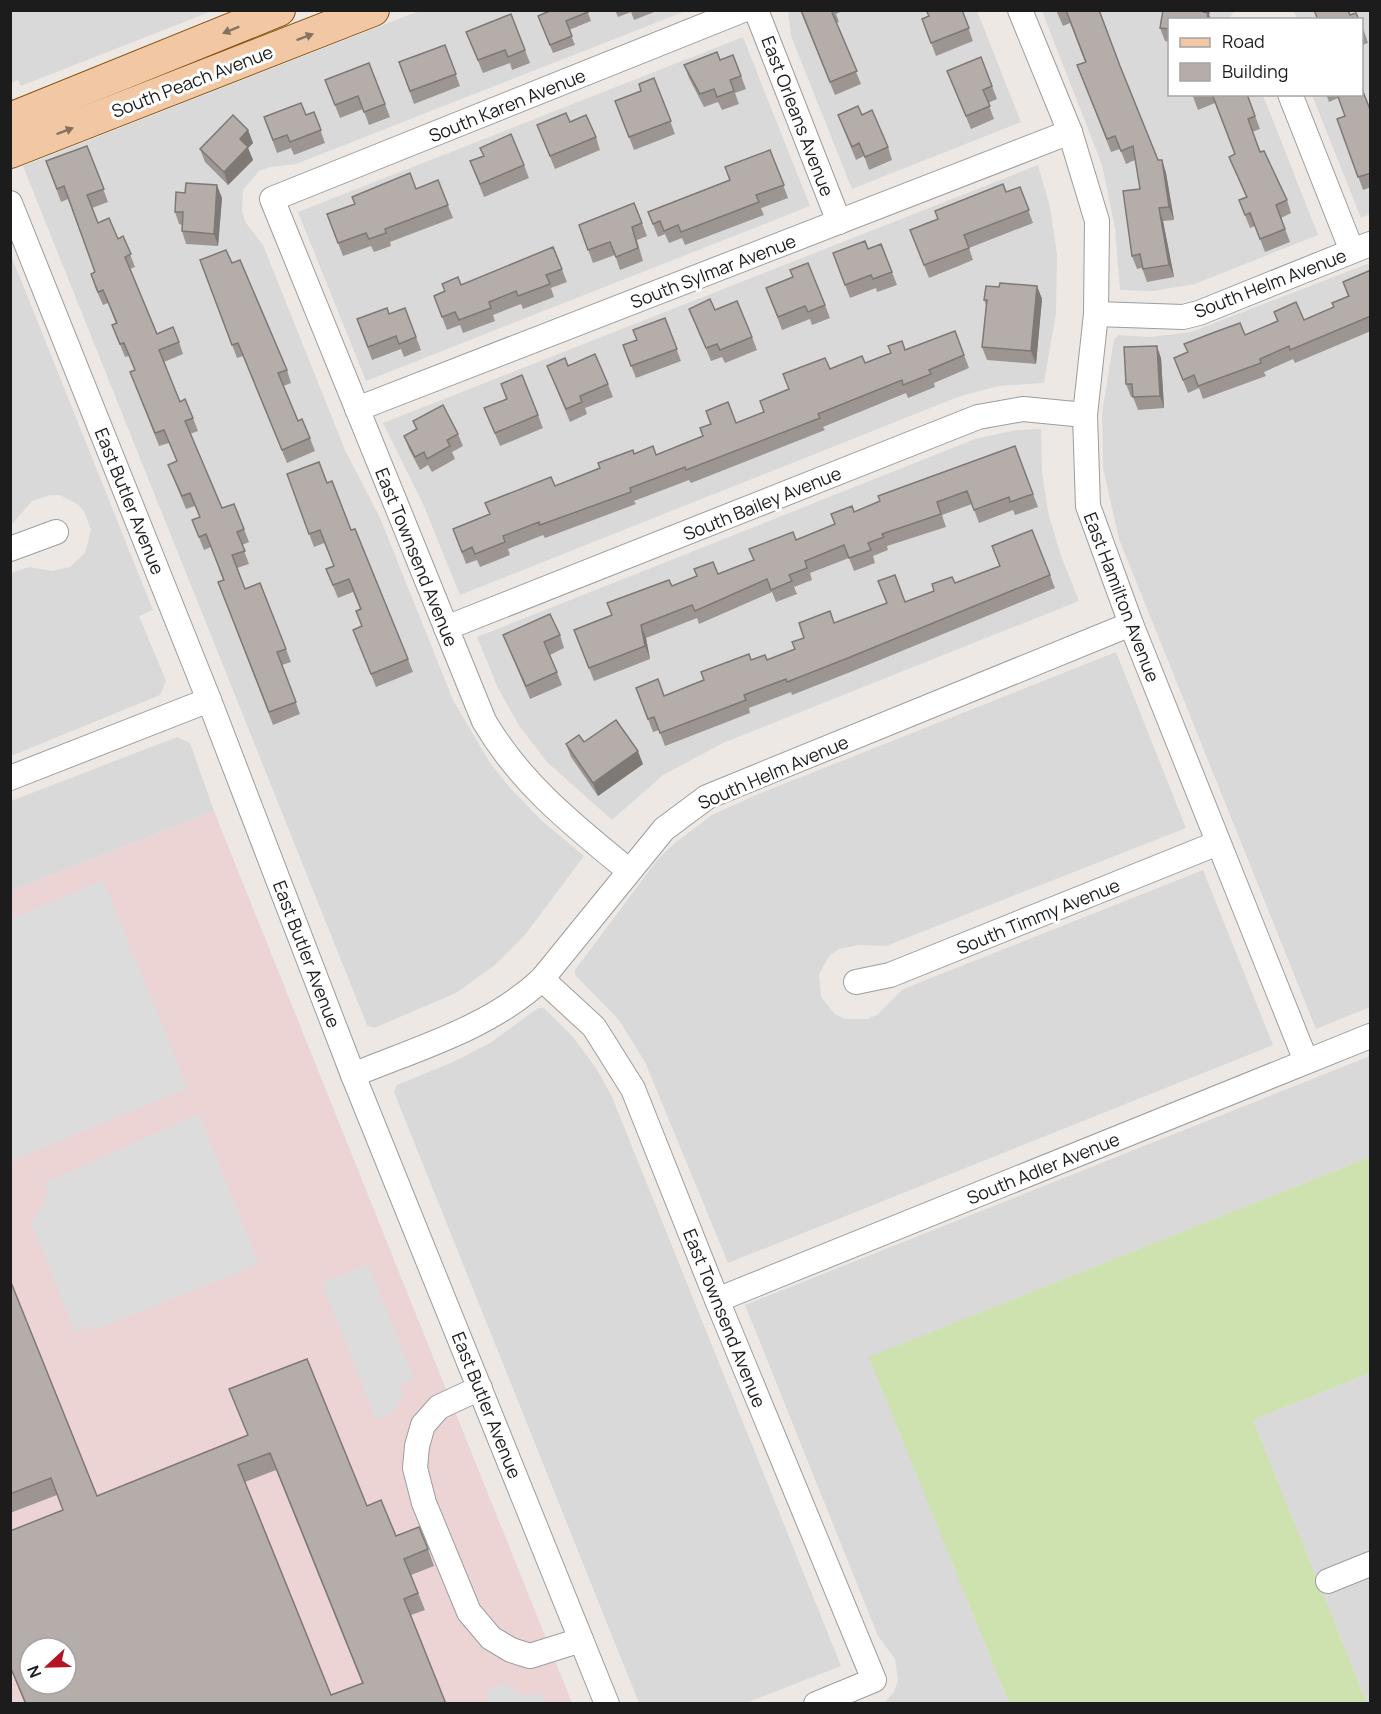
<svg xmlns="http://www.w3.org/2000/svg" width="1381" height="1714" font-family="Manrope,sans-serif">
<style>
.residential{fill:#dad9d9}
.commercial{fill:#ecd4d5;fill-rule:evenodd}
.grass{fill:#cde2ae}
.parking{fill:#dcdcdc}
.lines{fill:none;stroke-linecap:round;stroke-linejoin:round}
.minor-casing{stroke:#9d9d9d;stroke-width:26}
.major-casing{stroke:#85520f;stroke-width:34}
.minor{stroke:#fff;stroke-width:24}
.major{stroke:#f1c8a3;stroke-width:32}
.wall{fill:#9c9591;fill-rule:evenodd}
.shaded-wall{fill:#7f7976}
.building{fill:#b5ada9;stroke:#7f7976;stroke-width:1.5;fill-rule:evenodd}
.oneway{fill:#867260}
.labels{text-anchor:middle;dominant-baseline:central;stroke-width:6;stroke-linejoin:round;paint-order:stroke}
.street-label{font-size:18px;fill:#1c1c1c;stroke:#fff}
</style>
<rect width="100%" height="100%" fill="#ede8e3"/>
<g class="residential">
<polygon points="11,10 212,10 212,11 21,86 18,80 11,83"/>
<polygon points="419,11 686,11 296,164 270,167 259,171 243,190 242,212 246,223 263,245 345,450 380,518 454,702 490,763 511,789 542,821 584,856 525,935 495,965 456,993 374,1028 367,1025 23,166"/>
<polygon points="788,11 977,11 1021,122 852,189 791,36"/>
<polygon points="1042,11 1234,11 1229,19 1170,20 1170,94 1263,95 1318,235 1195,284 1153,291 1120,290 1115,228 1102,165"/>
<polygon points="1293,11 1370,11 1370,214 1361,218 1312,95 1362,94 1362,20 1298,19"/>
<polygon points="743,37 810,206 366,381 298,212"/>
<polygon points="1038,165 1050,207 1057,254 1056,313 1044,383 998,386 958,397 460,595 423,504 383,423"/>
<polygon points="11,255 153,610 139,616 166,681 160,695 11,756 11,573 29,567 52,571 70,567 85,553 91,530 84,511 77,504 60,495 50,495 32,501 11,525"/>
<polygon points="1370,263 1370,1007 1316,1029 1119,539 1103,468 1102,413 1114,339 1119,335 1150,337 1191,332"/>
<polygon points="1041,429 1042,472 1048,512 1060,553 1079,601 723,743 663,775 612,820 547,762 520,727 498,688 477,637 975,439 1016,430"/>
<polygon points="1116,652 1186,828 886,946 859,945 839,949 830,955 819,974 821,997 835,1014 845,1019 867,1019 877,1015 903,989 1203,870 1273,1045 728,1263 645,1062 619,1020 575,975 575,970 658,859 676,842 712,815 756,795"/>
<polygon points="177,737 190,743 214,811 11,891 11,801"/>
<polygon points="538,1008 544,1008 573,1037 598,1071 612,1097 841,1666 746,1703 639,1703 394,1092 397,1085 453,1062 490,1043"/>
<polygon points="1370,1056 1370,1157 870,1357 1009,1703 884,1703 894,1692 898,1681 895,1659 878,1636 745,1305"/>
<polygon points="1370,1373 1370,1703 1367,1703 1253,1420"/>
</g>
<path class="commercial" d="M 214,811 L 572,1703 L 11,1704 L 11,891 ZM 30,1648 L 66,1648 L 66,1684 L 30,1684 Z"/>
<polygon class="grass" points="1370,1157 1370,1373 1253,1420 1367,1703 1009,1703 869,1357"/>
<g class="parking">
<polygon points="103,880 188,1088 11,1161 11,919"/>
<polygon points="199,1114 259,1264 94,1330 85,1325 76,1335 31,1221 40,1210 48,1192 44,1183"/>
<polygon points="368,1264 414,1378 400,1385 404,1395 392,1413 376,1420 322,1283"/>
<polygon points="504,1683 526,1697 541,1692 546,1703 490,1703 485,1691"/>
</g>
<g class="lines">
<defs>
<g id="minor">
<polyline points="756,10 839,222"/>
<polyline points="1020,10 1070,132 1097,221 1096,314 1085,415 1088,506 1131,624 1306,1061"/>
<polyline points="1290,94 1352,251"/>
<polyline points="10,203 209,700 353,1075 607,1704"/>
<polyline points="1096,314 1183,317 1199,313 1370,244"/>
<polyline points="357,409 1070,132"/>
<polyline points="10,549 56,532"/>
<polyline points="446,628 978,417 1023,409 1085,415"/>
<polyline points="10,778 209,700"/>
<path d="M 628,870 C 573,825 520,783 484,721 L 272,199 L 743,10"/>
<polyline points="542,979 594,1027 633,1089 717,1300 874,1680 816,1704"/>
<polyline points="856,982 890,975 1218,843"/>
<path d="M 353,1075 C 418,1048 490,1028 542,979 L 664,829 L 707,797 L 1131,624"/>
<polyline points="717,1300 1370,1036"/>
<polyline points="480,1388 439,1407 423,1425 417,1446 415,1468 424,1503 469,1612 491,1638 511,1650 530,1656 581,1640"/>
<polyline points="1328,1581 1370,1564"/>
</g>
<g id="major">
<polyline points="10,119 279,10"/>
<polyline points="10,152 373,10"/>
</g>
</defs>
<use href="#minor" class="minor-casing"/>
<use href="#major" class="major-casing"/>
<use href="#minor" class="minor"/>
<use href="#major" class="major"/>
</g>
<g class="wall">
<polygon points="587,10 591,21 569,30 575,45 553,53 538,16"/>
<polygon points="615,10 659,10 634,20 631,12 618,17"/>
<polygon points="800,10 844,10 836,14 839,22 836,23 861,84 835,95"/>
<polygon points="962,10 973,41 936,56 922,19 928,16"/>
<polygon points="1056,10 1099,10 1120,66 1158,160 1162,160 1166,173 1174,220 1163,221 1174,277 1147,282 1142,268 1137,269 1132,256 1140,189 1135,160 1126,164 1120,149 1111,152 1077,65 1085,62 1070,23 1063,26"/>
<polygon points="1163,10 1210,10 1209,15 1211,20 1170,20 1170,42 1165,41 1160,28"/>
<polygon points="511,14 530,63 512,70 510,63 483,73 466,32"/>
<polygon points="1362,25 1368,43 1362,45"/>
<polygon points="445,45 460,86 414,104 399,62"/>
<polygon points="733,55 746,89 735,93 739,104 722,110 718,102 704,107 689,78 684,65 720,60"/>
<polygon points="369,63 390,117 369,125 363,109 340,118 325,80"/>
<polygon points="947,71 992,86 997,99 988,103 994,119 971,129"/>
<polygon points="654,78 675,134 634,150 615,101 641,91"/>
<polygon points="1192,94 1247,94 1260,129 1252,132 1260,152 1287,200 1291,213 1281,218 1290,242 1265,252 1255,226 1250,228 1239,200 1246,197 1229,157 1235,154 1215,103 1198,110"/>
<polygon points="1326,94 1362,94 1371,112 1371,187 1363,190 1342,132 1345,116 1338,98 1329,102"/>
<polygon points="314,112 325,143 294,155 291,148 277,153 264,117 306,115"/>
<polygon points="838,115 862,115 888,147 892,160 869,170 864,156 856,160"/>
<polygon points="570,122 596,137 600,150 555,169 537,125"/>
<polygon points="248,130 253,143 248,148 253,160 228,185 205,162 200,149"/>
<polygon points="87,146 108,202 92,208 98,223 118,239 123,236 135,267 130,269 157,334 179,342 183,354 164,362 180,402 193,418 198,431 190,434 222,508 244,529 249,542 242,545 249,564 237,568 245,589 286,649 291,662 282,665 300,714 273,725 223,595 223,580 211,547 204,550 192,520 200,517 195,506 186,509 168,465 177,461 169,443 159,446 135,385 135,370 129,356 125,357 112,325 116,324 108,303 103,305 95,287 91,274 95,272 68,199 61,202 46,161"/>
<polygon points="770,150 788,198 761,208 764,215 685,245 682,238 669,243 665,234 658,237 648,212 730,180"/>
<polygon points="483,156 524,165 529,178 484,197 470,161"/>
<polygon points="438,180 453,218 390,242 391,246 374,252 371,246 343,256 327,214 416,189"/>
<polygon points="1020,187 1033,223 969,248 973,260 929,278 910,230"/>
<polygon points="222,198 218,246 186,244 182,231 182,225 179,224 175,212"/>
<polygon points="634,203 647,236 637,240 643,261 620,270 615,255 593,263 579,225"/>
<polygon points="881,244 897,285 877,292 876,288 850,298 833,253 868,249"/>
<polygon points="553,247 567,282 551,288 554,297 523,309 521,304 493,315 495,321 463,333 460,325 447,330 434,296"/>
<polygon points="200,260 232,263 287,370 291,383 283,386 298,421 310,438 315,451 287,463 243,356 237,358"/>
<polygon points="1371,270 1371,331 1295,363 1293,359 1264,372 1266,376 1203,399 1199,388 1188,393 1174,358 1245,335 1277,321 1274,312 1304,320 1334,307 1348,297 1343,282"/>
<polygon points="1037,286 1042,299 1036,364 987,360 982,347 986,305 984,300"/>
<polygon points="766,288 825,305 830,318 812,325 810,319 782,330"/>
<polygon points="405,308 421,350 404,357 401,349 372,360 357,319 389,314"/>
<polygon points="689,309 715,310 752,337 757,350 725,363 722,357 711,361"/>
<polygon points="665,318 681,361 636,378 623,345 637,340"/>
<polygon points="955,331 969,368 934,383 935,387 908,398 906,393 823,427 825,430 691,483 689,480 634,501 636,504 545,538 543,535 508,549 510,555 480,567 477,560 466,564 453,529 555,486 634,454 656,455 702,436 710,424 706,411 736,423 764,412 789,389 830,369 865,363 905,350"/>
<polygon points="1161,358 1164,408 1138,410 1133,397 1131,397 1126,384"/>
<polygon points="547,366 568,366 608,384 613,397 585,408 587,414 570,422"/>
<polygon points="501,384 538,415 543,428 500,446 484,408 506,399"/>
<polygon points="413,421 458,434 463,446 452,452 455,459 432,472 428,465 420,470 409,449 404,436 416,429"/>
<polygon points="1015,446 1038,507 1015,515 1013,510 979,523 972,504 942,515 946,527 887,546 888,550 873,556 875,563 854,571 849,558 810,573 812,580 794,587 797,594 776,602 772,592 699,624 697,618 646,638 650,659 594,681 574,630 612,615 672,586 718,574 753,560 796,540 835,525 854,512"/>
<polygon points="287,474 327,483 351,530 408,659 413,672 376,687 353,630 362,626 356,611 360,609 353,592 338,598 326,569 334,566 324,543 314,547"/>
<polygon points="992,546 1050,575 1055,588 853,671 792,695 791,692 749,708 750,713 665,746 659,730 653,732 636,688 664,696 751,660 767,660 795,649 804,638 834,623 905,602 1000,567"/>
<polygon points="503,635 560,635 564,648 550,655 562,685 530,699"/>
<polygon points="584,742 643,764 598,796 571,757 566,744"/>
<path d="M 10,1280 L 97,1496 L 248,1435 L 229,1389 L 367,1506 L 396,1536 L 428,1549 L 434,1566 L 411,1575 L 425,1610 L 411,1615 L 446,1704 L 25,1704 L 10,1667 L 10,1531 L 63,1510 L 57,1495 L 10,1513 ZM 276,1470 L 362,1683 L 331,1695 L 245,1482 Z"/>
</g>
<g class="shaded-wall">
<polygon points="1203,10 1210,10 1209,15 1211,20 1205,20"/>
<polygon points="248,130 253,143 248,148 253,160 228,185 224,172 240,139"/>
<polygon points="1162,160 1166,173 1174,220 1169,207"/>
<polygon points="217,185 222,198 218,246 214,234"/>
<polygon points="1159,208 1163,221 1174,277 1169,265"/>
<polygon points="1037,286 1042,299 1036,364 1031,351"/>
<polygon points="1157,346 1161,358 1164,408 1160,396"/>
<polygon points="641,625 646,638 650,659 645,646"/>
<polygon points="638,751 643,764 598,796 593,783"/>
</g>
<g class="building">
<polygon points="552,10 587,10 588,12 566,21 572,36 550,45 538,16"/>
<polygon points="801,10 831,10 857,71 830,82"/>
<polygon points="926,10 962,10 969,28 931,43 922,19 929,16"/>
<polygon points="1066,10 1099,10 1120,66 1158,160 1162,160 1169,207 1159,208 1169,265 1143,269 1140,254 1132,256 1123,191 1140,189 1133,146 1121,151 1115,136 1107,139 1077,65 1086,62"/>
<polygon points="1163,10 1203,10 1203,12 1208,13 1207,20 1170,20 1170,29 1160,28"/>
<polygon points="1314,10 1348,10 1350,15 1356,13 1359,20 1318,20"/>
<polygon points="511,14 525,50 508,57 505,50 478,60 466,32"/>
<polygon points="445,45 456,74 410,91 399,62"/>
<polygon points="717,52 720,60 733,55 741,76 730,80 734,91 717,97 714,89 700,94 684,65"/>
<polygon points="981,57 992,86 983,90 990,106 966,116 947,71"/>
<polygon points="369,63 385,104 364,112 358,96 335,105 325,80"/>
<polygon points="654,78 671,121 629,137 615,101 641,91 639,84"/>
<polygon points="1362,89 1371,112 1371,173 1358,177 1337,119 1345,116 1337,94 1362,94"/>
<polygon points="1212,94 1247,94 1255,116 1248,119 1260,152 1264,151 1287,200 1276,205 1285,229 1260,239 1250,213 1245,215 1239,200 1247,197 1229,157 1235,154"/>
<polygon points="301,103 306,115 314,112 321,130 290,142 287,135 273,140 264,117"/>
<polygon points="858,106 862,115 872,110 888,147 865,157 859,143 852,147 838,115"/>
<polygon points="566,113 570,122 586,115 596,137 550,156 537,125"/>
<polygon points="233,115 248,130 240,139 248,147 224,172 200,149"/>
<polygon points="511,134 524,165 480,184 470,161 484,156 480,148"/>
<polygon points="87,146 104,189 87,195 98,223 109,218 118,239 123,236 131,254 125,257 157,334 173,327 179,342 159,350 180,402 185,399 193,418 185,421 222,508 234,504 244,529 237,532 245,551 232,555 245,589 260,583 286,649 277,652 296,702 269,712 218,582 224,580 206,534 199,537 192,520 200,517 190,493 182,496 168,465 177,461 164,430 155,433 130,372 135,370 124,343 120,344 112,325 117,323 103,290 98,292 91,274 95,272 64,186 57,189 46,161"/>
<polygon points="770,150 784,185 756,195 759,202 681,232 678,225 664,231 660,221 653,224 648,212 730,180 725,167"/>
<polygon points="410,173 416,189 438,180 448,205 385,229 386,233 369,239 366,233 338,243 327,214 355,204 352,197"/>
<polygon points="186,183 217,185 214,234 182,231 183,212 175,212 176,192 185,193"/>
<polygon points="1003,184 1006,192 1020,187 1029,210 964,235 969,248 924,265 910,230 938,219 935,211"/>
<polygon points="634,203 642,223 632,227 638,248 616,257 610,242 588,250 579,225"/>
<polygon points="865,241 868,249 881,244 892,272 873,279 871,275 845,285 833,253"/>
<polygon points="553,247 562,269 546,275 550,284 518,296 516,291 489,302 491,308 459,320 455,312 442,317 434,296 445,291 442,284 458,277 461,285"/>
<polygon points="226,250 232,263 240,260 287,370 278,373 298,421 302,419 310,438 282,450 238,343 232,345 200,260"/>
<polygon points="808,263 825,305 808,312 805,306 778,317 766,288 793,277 790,270"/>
<polygon points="1371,270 1371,316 1290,350 1289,346 1260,359 1261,363 1198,386 1194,375 1183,380 1174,358 1188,352 1184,344 1215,332 1240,323 1245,335 1278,321 1274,312 1296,302 1304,320 1334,307 1332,303 1349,296 1343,282"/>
<polygon points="1000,283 1037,286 1031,351 982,347 987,300 984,300 986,286 999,287"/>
<polygon points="710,299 715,310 737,301 752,337 720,350 717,344 706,348 689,309"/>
<polygon points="387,308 389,314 405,308 416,337 399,344 396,336 368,347 357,319"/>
<polygon points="665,318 677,349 631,366 623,345 637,340 633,330"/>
<polygon points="955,331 964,355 929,370 931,374 903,385 902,380 818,414 820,418 686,470 685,467 630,488 631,492 540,525 539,522 503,536 505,542 475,554 472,547 462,552 453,529 490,514 485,503 551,477 555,486 600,468 598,463 633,450 634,454 653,446 656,455 703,436 700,428 711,424 706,411 728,402 736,423 764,412 760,401 789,389 783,374 825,358 830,369 862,356 865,363 891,353 888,346 902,341 905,350"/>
<polygon points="1157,346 1160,396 1133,397 1132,384 1126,384 1124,347"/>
<polygon points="595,354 608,384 580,396 582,402 566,409 547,366 565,358 568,366"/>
<polygon points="522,375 538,415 495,433 484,408 507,399 501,384"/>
<polygon points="443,405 458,434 447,440 450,446 427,459 424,452 415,457 404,436 417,429 413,421"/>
<polygon points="1015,446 1033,494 1010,502 1009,497 974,510 967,491 937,502 941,514 882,534 884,537 868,543 871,550 849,558 844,545 805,561 807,568 789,575 792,581 771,590 767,579 695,611 692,605 641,625 645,646 589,668 574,630 612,615 607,603 669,580 672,586 697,576 694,569 713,562 718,574 754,560 749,549 793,532 796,540 835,524 831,514 852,506 854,512 880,501 878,496"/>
<polygon points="319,462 327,483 332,481 351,530 355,529 408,659 371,674 353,630 362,626 356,611 361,609 349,579 333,585 326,569 334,566 320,530 309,534 287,474"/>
<polygon points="1032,530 1050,575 848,658 787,682 786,679 744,695 746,700 660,733 654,717 648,719 636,688 658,679 664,696 704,680 701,672 749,654 751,660 765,655 767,660 795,649 792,642 804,638 799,623 830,611 834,623 887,603 878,581 895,575 905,602 934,591 932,584 952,577 955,583 1000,566 992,546"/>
<polygon points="550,614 560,635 544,642 557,672 526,686 503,635"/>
<polygon points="616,720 638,751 593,783 566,744 579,735 584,742"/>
<path d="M 10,1280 L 97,1496 L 248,1435 L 229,1389 L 307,1359 L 367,1506 L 381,1500 L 396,1536 L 419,1527 L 428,1549 L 404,1559 L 418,1593 L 404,1599 L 446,1704 L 26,1704 L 10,1666 L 10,1531 L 63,1510 L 51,1478 L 10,1494 ZM 270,1453 L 363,1683 L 331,1695 L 238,1465 ZM 30,1648 L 66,1648 L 66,1684 L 30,1684 Z"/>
</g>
<defs><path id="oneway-solid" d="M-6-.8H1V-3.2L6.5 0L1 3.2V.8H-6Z" transform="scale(1.5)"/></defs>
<g class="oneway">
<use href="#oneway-solid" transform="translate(231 30) rotate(158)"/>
<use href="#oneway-solid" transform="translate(305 37) rotate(-21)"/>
<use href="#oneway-solid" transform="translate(65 131) rotate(-21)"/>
</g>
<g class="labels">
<g class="street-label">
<text transform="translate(192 81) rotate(-21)">South Peach Avenue</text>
<text transform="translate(507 105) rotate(-22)">South Karen Avenue</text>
<text transform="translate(798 116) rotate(69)">East Orleans Avenue</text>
<text transform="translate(713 271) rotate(-21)">South Sylmar Avenue</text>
<text transform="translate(1270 283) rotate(-21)">South Helm Avenue</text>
<text transform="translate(130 501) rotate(68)">East Butler Avenue</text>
<text transform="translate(762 503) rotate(-22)">South Bailey Avenue</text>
<text transform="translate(417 557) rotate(68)">East Townsend Avenue</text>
<text transform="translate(1122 597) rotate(69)">East Hamilton Avenue</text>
<text transform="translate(773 772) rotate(-23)">South Helm Avenue</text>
<text transform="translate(1038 916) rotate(-22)">South Timmy Avenue</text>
<text transform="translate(307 954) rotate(69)">East Butler Avenue</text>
<text transform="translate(1043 1168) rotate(-22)">South Adler Avenue</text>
<text transform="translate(725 1318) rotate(68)">East Townsend Avenue</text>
<text transform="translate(487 1405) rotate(68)">East Butler Avenue</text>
</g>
</g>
<rect width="1381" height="1714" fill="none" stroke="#1c1c1c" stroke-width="24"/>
<rect x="1168" y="18" width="195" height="78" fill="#ffffff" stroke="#a4a4a4" stroke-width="1.5"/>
<rect x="1180" y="38" width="30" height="9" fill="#f1c8a3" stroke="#a4a4a4" stroke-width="1.5"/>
<text x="1222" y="48" font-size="18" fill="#1c1c1c">Road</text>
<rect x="1180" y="63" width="30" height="18" fill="#b5ada9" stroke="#a4a4a4" stroke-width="1.5"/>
<text x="1222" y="78" font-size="18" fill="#1c1c1c">Building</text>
<g transform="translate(48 1666) rotate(248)"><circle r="28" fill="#ffffff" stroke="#a4a4a4" stroke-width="1.5"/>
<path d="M0-4.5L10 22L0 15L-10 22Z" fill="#b41525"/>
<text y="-9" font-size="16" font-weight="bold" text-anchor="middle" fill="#1c1c1c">N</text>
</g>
</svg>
